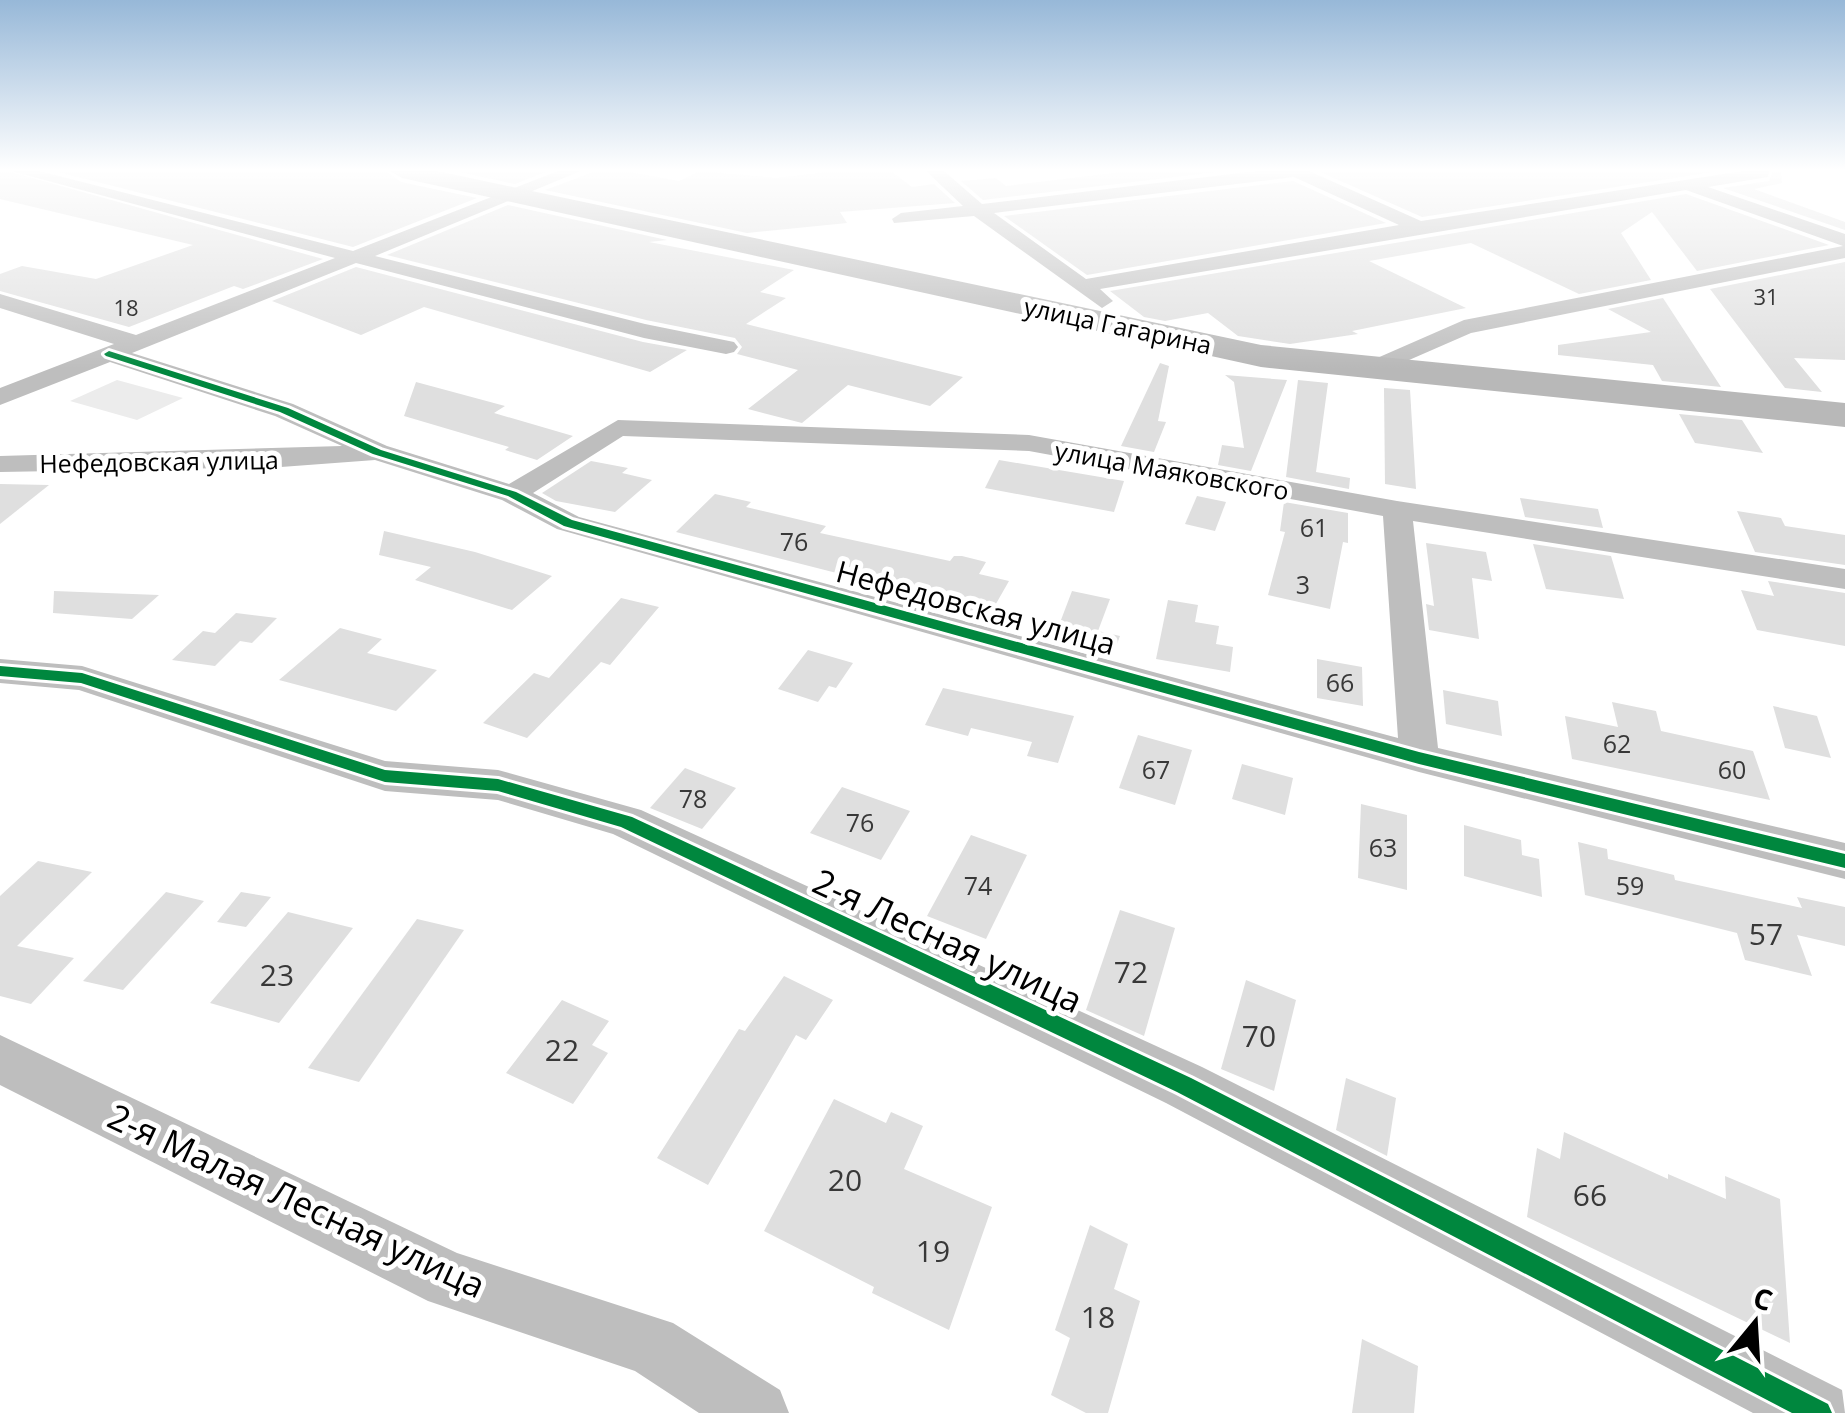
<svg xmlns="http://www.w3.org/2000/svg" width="1845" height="1413" font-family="'Open Sans',sans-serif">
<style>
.green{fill:#ececec}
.building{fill:#dfdfdf}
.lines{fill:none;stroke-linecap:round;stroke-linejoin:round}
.minor{fill:#bebebe;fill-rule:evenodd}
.secondary{fill:#b8b8b8;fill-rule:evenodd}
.cycleway-casing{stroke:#fff;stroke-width:6}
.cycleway{fill:#00873e;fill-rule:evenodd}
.labels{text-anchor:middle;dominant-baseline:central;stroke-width:10;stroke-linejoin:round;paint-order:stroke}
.far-number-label{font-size:22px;fill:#383838}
.far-street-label{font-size:25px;fill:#000;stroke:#fff}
.number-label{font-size:25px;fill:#383838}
.street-label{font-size:30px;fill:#000;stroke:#fff}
.near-number-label{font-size:30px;fill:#383838}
.near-street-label{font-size:35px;fill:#000;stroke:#fff}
</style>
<rect width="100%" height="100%" fill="#fff"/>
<polygon class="green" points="117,380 183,398 137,420 70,401"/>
<g class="building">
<polygon points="0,171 7,171 323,259 243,289 234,286 129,327 0,291 0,274 22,266 96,279 193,245 0,199"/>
<polygon points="54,171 386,171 401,182 477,198 353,247"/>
<polygon points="455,171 548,171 515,184"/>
<polygon points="596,171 624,171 679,181 700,171 777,178 834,171 891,171 912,187 934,184 955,203 840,212 847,223 747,233 545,190"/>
<polygon points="1130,171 1225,171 983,200 961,181 996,178 1006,186"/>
<polygon points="1318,171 1719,171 1422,217"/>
<polygon points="1773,171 1781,171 1782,183 1754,189 1845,222 1845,230 1723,188 1769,181"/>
<polygon points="1293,181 1386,223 1087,275 1004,216"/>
<polygon points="1686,194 1829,245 1697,271 1652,212 1621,233 1651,280 1579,294 1471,243 1369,261 1466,308 1352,331 1358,334 1290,344 1238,336 1208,313 1165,321 1144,317 1110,291"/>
<polygon points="508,205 667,240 649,242 794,270 760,292 786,298 746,324 963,377 930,406 848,385 802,423 748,409 798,370 737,354 742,347 735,338 646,320 387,255"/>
<polygon points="1845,262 1845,360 1794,358 1822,392 1785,388 1710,289"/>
<polygon points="356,267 643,342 687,350 650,372 424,307 361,335 272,301"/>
<polygon points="1663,298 1721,387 1662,381 1653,365 1558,355 1558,345 1651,332 1608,309"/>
<polygon points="1160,363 1169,366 1158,421 1166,422 1154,452 1121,446"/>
<polygon points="1225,375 1287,380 1251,471 1218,465 1222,445 1244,448 1234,382"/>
<polygon points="1298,380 1328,383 1316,472 1350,478 1349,489 1286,477"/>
<polygon points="416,382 505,406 494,413 573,436 537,460 505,450 509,447 404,416"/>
<polygon points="1384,388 1410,390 1416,489 1385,484"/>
<polygon points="1679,414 1742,420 1763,453 1695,443"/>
<polygon points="999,460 1124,481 1114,512 985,488"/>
<polygon points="591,461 628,468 622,473 652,480 615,512 556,501 542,493"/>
<polygon points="0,484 49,485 0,524"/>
<polygon points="715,494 751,502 746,507 826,526 820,533 950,561 954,556 962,556 986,562 979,574 1009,581 985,623 921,606 927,596 676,532"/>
<polygon points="1197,496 1226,502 1215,531 1185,524"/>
<polygon points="1520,498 1598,509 1603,528 1525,517"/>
<polygon points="1284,502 1348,513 1348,543 1343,542 1330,609 1268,595 1285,532 1280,531"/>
<polygon points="1737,511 1781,518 1785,526 1845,535 1845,565 1755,552"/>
<polygon points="384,531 475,552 552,576 512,610 415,580 431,567 379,555"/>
<polygon points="1426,543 1486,552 1492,581 1472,578 1479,639 1429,630 1426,604 1434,606"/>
<polygon points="1533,544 1611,556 1624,599 1546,589"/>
<polygon points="1768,581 1845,593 1845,646 1757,630 1741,590 1774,596"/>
<polygon points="54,591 159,595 132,619 53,613"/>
<polygon points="1072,591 1110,599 1098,631 1120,636 1112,657 1053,641"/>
<polygon points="621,598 659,607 610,665 601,662 527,738 483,723 534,673 549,678"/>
<polygon points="1168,600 1198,605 1195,622 1219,626 1216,644 1233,647 1230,672 1156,659"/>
<polygon points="236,613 277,618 252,643 240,641 215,666 172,660 203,631 215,633"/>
<polygon points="340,628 382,639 367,653 437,670 396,711 279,680"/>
<polygon points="808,650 853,663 836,688 829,686 818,702 778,689"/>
<polygon points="1317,659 1362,667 1363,706 1317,698"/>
<polygon points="943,688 1074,716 1058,763 1027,756 1032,742 971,728 968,736 925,725"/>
<polygon points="1443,690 1498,701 1502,736 1446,724"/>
<polygon points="1612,702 1656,711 1661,731 1753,751 1770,800 1572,759 1565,716 1618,727"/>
<polygon points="1773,706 1817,716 1831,758 1785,748"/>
<polygon points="1138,735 1192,750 1175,805 1119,788"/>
<polygon points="1242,764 1293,778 1285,815 1232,799"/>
<polygon points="685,768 736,788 702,829 650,808"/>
<polygon points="842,787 910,811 881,860 810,833"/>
<polygon points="1361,804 1407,815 1407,890 1358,878"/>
<polygon points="1464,825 1521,840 1522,855 1539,859 1542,897 1464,876"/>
<polygon points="971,835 1027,855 986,939 927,916"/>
<polygon points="1578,842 1607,849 1608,859 1674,875 1675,880 1802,908 1797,897 1845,907 1845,946 1797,935 1812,976 1745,960 1737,933 1585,895"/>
<polygon points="38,861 92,872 17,946 74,958 31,1004 0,996 0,896"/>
<polygon points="166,892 204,901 123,990 83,981"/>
<polygon points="241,892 271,897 246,927 217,922"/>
<polygon points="1120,910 1175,928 1144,1036 1086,1010"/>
<polygon points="288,912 353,928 279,1023 210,1003"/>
<polygon points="417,919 464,930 359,1082 308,1068"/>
<polygon points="784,976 833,1000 806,1040 796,1035 708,1185 657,1158 739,1029 745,1031"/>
<polygon points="1246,980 1296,1000 1274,1091 1221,1069"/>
<polygon points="562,1000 609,1021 592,1045 608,1053 573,1104 506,1073"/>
<polygon points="1346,1078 1396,1098 1387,1156 1336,1130"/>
<polygon points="834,1099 886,1123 891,1112 923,1126 904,1169 992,1207 949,1330 872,1293 874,1287 764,1231"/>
<polygon points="1564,1132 1668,1179 1668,1174 1726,1199 1725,1176 1780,1199 1790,1343 1527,1217 1537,1148 1560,1159"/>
<polygon points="1090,1225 1128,1244 1114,1289 1140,1301 1108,1413 1086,1413 1051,1395 1070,1338 1055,1330"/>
<polygon points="1362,1339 1418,1366 1414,1413 1352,1413"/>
</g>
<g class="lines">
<g class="minor">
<path d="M 11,171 L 39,171 L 353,251 L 558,171 L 581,171 L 375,256 L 645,324 L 734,342 L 738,347 L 734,352 L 726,354 L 644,338 L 356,263 L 132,353 L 293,404 L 387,446 L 509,484 L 618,420 L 1029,435 L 1397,501 L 1845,569 L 1845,589 L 1413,521 L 1438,748 L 1845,843 L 1845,879 L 1419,772 L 557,529 L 502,500 L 375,460 L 281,467 L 0,472 L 0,456 L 342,446 L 275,416 L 110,362 L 0,405 L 0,388 L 114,344 L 0,308 L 0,294 L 136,335 L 335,258 ZM 623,436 L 1029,451 L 1383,516 L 1398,738 L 579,517 L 533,493 Z"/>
<path d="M 926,171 L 944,171 L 982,204 L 1256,171 L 1309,171 L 1421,221 L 1743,171 L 1769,171 L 1768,177 L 1708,187 L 1845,234 L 1845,258 L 1471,333 L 1377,374 L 1368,372 L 1365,367 L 1368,362 L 1464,320 L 1843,246 L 1686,190 L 1100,289 L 1113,301 L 1102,308 L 974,216 L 894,223 L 892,219 L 901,213 L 963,206 ZM 1294,177 L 1399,225 L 1086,279 L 994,213 Z"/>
<polygon points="0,659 82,666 385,761 498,770 641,810 1202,1067 1842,1390 1845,1413 1753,1413 1166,1103 613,834 498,800 385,791 79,690 0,683"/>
<polygon points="0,1035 457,1253 673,1323 780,1390 789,1413 699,1413 635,1371 428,1301 0,1085"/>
</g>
<polygon class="secondary" points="390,171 437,171 1261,345 1845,403 1845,427 1261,367 402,178"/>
<defs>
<g id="cycleway">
<polygon points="109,351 288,408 381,450 516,492 572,520 1419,752 1845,854 1845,868 1419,764 564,526 508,496 373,454 280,412 106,356 104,354"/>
<polygon points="0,666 82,673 385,770 498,779 632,817 1191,1078 1828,1404 1832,1413 1792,1413 1177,1092 621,827 498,791 385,782 81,683 0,676"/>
</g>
</defs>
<use href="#cycleway" class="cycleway-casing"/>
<use href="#cycleway" class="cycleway"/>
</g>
<linearGradient id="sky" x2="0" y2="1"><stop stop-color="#97b8d8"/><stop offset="0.46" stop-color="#fff"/><stop offset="1" stop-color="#fff" stop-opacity="0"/></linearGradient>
<rect width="1845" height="369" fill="url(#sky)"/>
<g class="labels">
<g class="far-number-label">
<text x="1766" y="296">31</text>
<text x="126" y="307">18</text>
</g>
<g class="far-street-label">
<text transform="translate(1118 325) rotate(12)">улица Гагарина</text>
<text transform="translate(159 461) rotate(-1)">Нефедовская улица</text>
<text transform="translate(1172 470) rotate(10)">улица Маяковского</text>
</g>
<g class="number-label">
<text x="1314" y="527">61</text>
<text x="794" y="541">76</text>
<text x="1303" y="584">3</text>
<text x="1340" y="682">66</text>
<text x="1617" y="743">62</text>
<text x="1156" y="769">67</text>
<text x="1732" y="769">60</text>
<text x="693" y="798">78</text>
<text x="860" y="822">76</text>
<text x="1383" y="847">63</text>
<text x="978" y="885">74</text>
<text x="1630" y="885">59</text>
</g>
<g class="street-label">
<text transform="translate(976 607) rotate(15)">Нефедовская улица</text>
</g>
<g class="near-number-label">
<text x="1766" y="933">57</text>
<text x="1131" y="971">72</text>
<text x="277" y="974">23</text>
<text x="1259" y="1035">70</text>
<text x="562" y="1049">22</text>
<text x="845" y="1179">20</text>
<text x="1590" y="1194">66</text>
<text x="933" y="1250">19</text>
<text x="1098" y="1316">18</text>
</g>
<g class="near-street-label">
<text transform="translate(948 940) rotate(25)">2-я Лесная улица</text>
<text transform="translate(297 1200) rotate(25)">2-я Малая Лесная улица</text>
</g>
</g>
<g transform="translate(1755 1323) rotate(18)" stroke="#ffffff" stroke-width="8" paint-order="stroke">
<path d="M0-8L18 38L0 25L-18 38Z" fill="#000000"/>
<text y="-15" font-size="28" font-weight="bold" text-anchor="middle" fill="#000000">С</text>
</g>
</svg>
